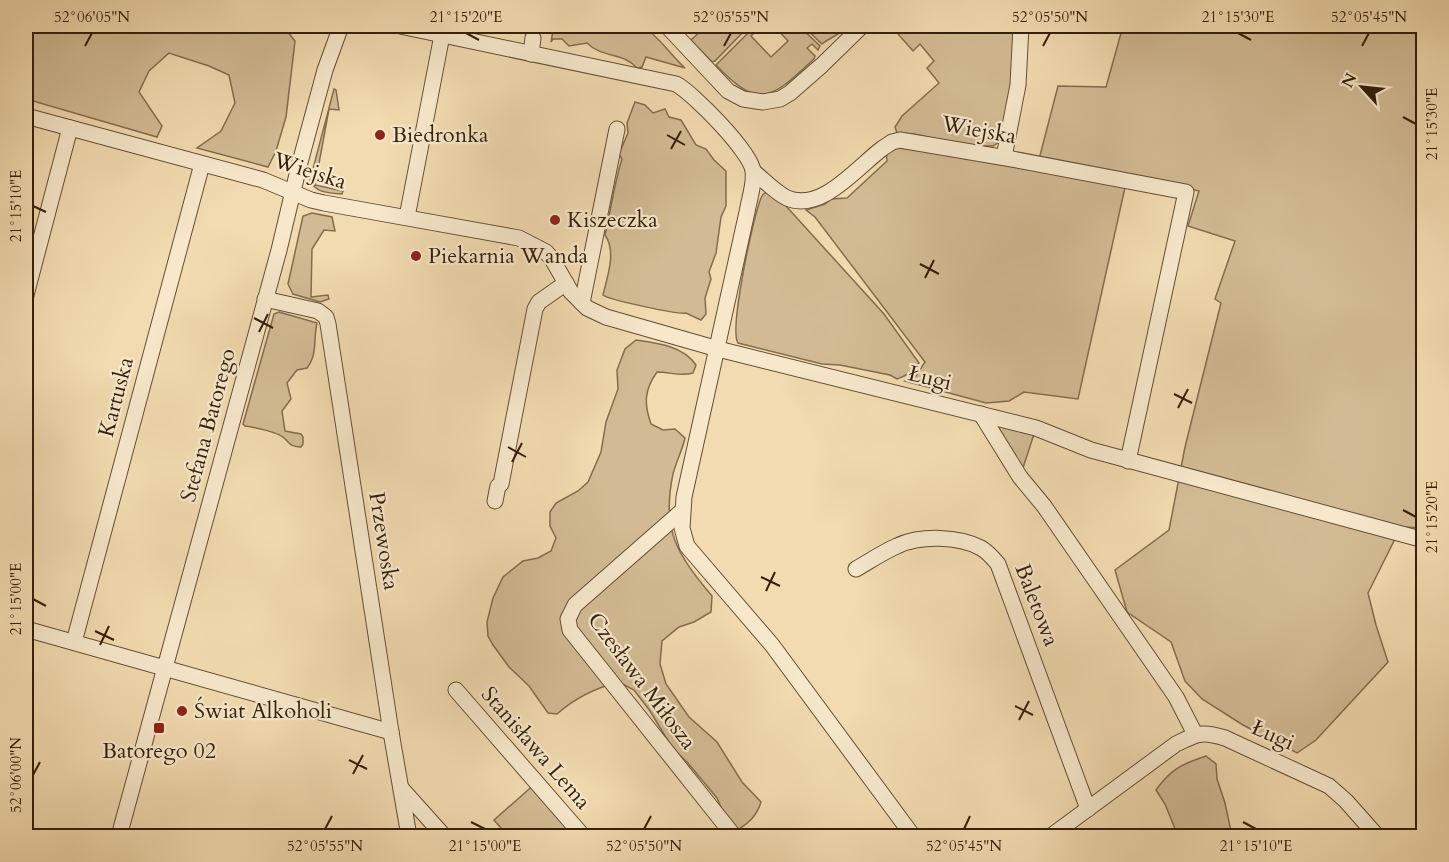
<svg xmlns="http://www.w3.org/2000/svg" width="1449" height="862" font-family="Cardo,serif">
<style>
.green{fill:#d2bb94;stroke:#836d4f;stroke-width:1.5}
.lines{fill:none;stroke-linecap:round;stroke-linejoin:round}
.minor-casing{stroke:#644e34;stroke-width:17}
.minor{stroke:#f7e8cc;stroke-width:15}
.ticks{fill:none;stroke:#341f0a;stroke-width:2}
.poi-dot{fill:#8f2418;stroke:#f7e8cc;stroke-width:2}
.labels{text-anchor:middle;dominant-baseline:central;stroke-width:4.5;stroke-linejoin:round;paint-order:stroke}
.street-label{font-size:22px;fill:#341f0a;stroke:#f7e8cc}
.poi-label{font-size:22px;fill:#341f0a;stroke:#f7e8cc;text-anchor:start}
.neatline{fill:none;stroke:#341f0a;stroke-width:2}
.ticks-label{font-size:15px;text-anchor:middle;fill:#341f0a}
</style>
<rect width="100%" height="100%" fill="#f2dbb0"/>
<filter id="stains"><feTurbulence type="fractalNoise" baseFrequency=".00333" numOctaves="4"/><feColorMatrix values="0 0 0 0 .2 0 0 0 0 .09 0 0 0 0 .02 0 0 0 .5 -.17"/></filter>
<radialGradient id="worn" r=".72"><stop offset=".6" stop-color="#630" stop-opacity="0"/><stop offset="1" stop-color="#630" stop-opacity=".3"/></radialGradient>
<g class="green">
<polygon points="26,26 283,26 295,41 286,117 276,151 268,167 197,148 221,131 235,103 229,75 209,66 169,53 149,71 139,92 162,126 157,137 26,99"/>
<path d="M 554,26 L 643,26 C 659,37 670,54 685,68 L 646,57 L 642,67 L 637,68 C 623,52 602,58 587,43 L 569,46 L 562,39 L 553,39 L 551,42 Z"/>
<polygon points="706,26 749,26 715,61 712,62 691,40"/>
<path d="M 755,26 L 758,29 L 751,36 L 771,57 L 788,41 L 774,26 L 799,26 L 820,46 L 818,50 L 812,44 L 807,48 L 815,56 L 814,59 C 773,97 760,112 716,65 Z"/>
<path d="M 803,26 L 849,26 C 838,36 832,36 822,44 Z"/>
<polygon points="891,26 954,26 957,29 960,26 1013,26 1013,76 1004,127 999,142 993,146 985,146 956,143 914,134 897,133 895,127 902,116 939,83 927,68 934,61 920,44 913,51"/>
<polygon points="1123,26 1423,26 1423,528 1401,527 1368,593 1376,625 1388,662 1316,740 1297,753 1243,725 1202,699 1185,681 1171,642 1127,612 1115,570 1169,530 1185,447 1221,303 1215,299 1235,241 1188,226 1199,191 1128,174 1078,399 1024,392 1009,401 986,403 905,381 916,376 925,362 815,217 806,210 825,204 831,199 847,198 887,161 886,152 896,148 913,149 1036,171 1058,86 1106,87"/>
<path d="M 334,89 L 336,90 L 339,110 L 329,109 L 315,185 L 343,191 L 342,194 C 329,193 315,193 310,180 Z"/>
<path d="M 635,102 L 645,105 L 653,113 L 665,109 L 669,117 L 681,120 L 696,145 L 706,149 L 714,160 L 726,171 L 726,206 L 721,217 L 716,253 L 709,272 L 711,279 L 705,298 L 706,314 L 701,320 L 686,313 C 680,315 609,300 603,295 C 607,277 617,252 605,235 C 611,210 614,184 622,159 L 619,154 L 628,133 L 627,123 Z"/>
<path d="M 767,192 L 773,193 L 786,206 L 884,314 L 919,363 C 913,371 907,376 897,379 L 890,375 L 840,365 L 822,364 L 738,343 C 729,330 753,217 761,198 C 763,194 763,194 767,192 Z"/>
<polygon points="312,213 332,217 335,231 324,230 312,249 311,297 328,295 329,299 320,302 293,294 288,284 303,216"/>
<path d="M 279,312 L 317,323 C 313,339 318,354 307,368 L 297,370 L 287,383 L 291,399 L 282,411 L 285,431 L 301,434 L 303,437 L 303,444 L 301,447 C 289,446 291,444 284,438 C 278,432 253,427 245,426 L 243,424 L 274,314 Z"/>
<path d="M 636,340 C 658,343 683,346 696,365 L 693,373 C 680,377 671,372 657,372 C 644,390 644,404 651,424 L 663,430 L 675,429 L 685,438 C 682,451 676,462 673,474 C 661,530 677,554 712,596 L 711,612 L 694,622 L 679,627 L 662,641 L 660,664 L 666,684 L 689,717 L 717,742 L 742,782 L 761,802 C 757,815 750,822 739,829 L 727,821 L 717,798 L 687,762 L 673,749 L 650,711 L 634,690 L 619,682 C 595,688 575,698 557,714 L 548,713 L 529,686 L 509,667 L 493,645 L 488,636 L 487,622 L 493,598 L 503,577 L 523,561 L 538,558 L 551,551 L 556,538 L 550,526 L 550,512 L 556,503 L 578,491 L 588,482 L 601,452 L 606,422 L 618,389 L 617,370 L 625,349 Z"/>
<polygon points="981,414 1036,428 1020,477"/>
<path d="M 1206,756 L 1216,764 L 1217,779 L 1225,803 L 1232,836 L 1178,836 L 1165,804 L 1156,790 C 1171,769 1182,764 1206,756 Z"/>
<polygon points="537,782 578,836 508,836 494,820"/>
</g>
<g class="lines">
<defs>
<g id="minor">
<path d="M 400,26 L 676,84 C 693,93 751,152 753,171 C 755,183 749,200 747,212 L 684,497 L 682,528 L 687,546 L 772,645 L 913,836"/>
<polyline points="667,26 728,91 743,99 763,102 780,99 790,93 822,65 862,26"/>
<polyline points="531,54 533,38"/>
<polyline points="26,116 263,180 311,200 324,203 519,238 546,252 552,259 571,292 587,308 606,317 718,349 1036,428 1091,450 1424,540"/>
<polyline points="1004,157 1018,85 1021,26"/>
<path d="M 754,172 C 764,180 775,192 787,198 C 822,213 858,166 883,148 L 892,142 L 900,140 L 1012,159 L 1186,192 L 1128,461"/>
<polyline points="407,217 442,35"/>
<polyline points="26,295 70,128"/>
<polyline points="265,299 318,311 326,317 328,324 391,732 409,836"/>
<polyline points="582,303 617,129"/>
<polyline points="981,414 1020,477 1044,506 1176,697 1195,734"/>
<polyline points="495,501 498,486 501,484 535,309 539,302 566,283"/>
<polyline points="682,511 575,605 568,619 570,630 734,836"/>
<path d="M 856,569 C 870,561 883,552 897,546 C 920,535 959,536 981,548 C 988,552 993,558 998,564 L 1088,809"/>
<polyline points="26,629 391,732"/>
<polyline points="74,642 202,164"/>
<polyline points="456,690 583,836"/>
<polyline points="401,788 444,836"/>
<polyline points="119,836 279,250 299,166 325,70 341,26"/>
<path d="M 1051,836 L 1176,744 C 1198,733 1202,731 1225,738 L 1329,786 L 1346,801 L 1377,836"/>
</g>
</defs>
<use href="#minor" class="minor-casing"/>
<use href="#minor" class="minor"/>
</g>
<path class="ticks" d="M 466,33 L 479,40M 1238,33 L 1251,40M 85,46 L 92,33M 724,46 L 731,33M 1043,46 L 1050,33M 1362,46 L 1369,33M 1403,117 L 1416,124M 667,135 L 685,145M 671,149 L 681,131M 33,206 L 46,212M 920,264 L 939,274M 925,278 L 934,260M 254,318 L 273,328M 259,332 L 268,314M 1174,394 L 1192,403M 1178,408 L 1188,389M 508,447 L 526,457M 512,462 L 522,443M 1403,510 L 1416,517M 761,577 L 780,586M 766,591 L 775,572M 33,599 L 46,606M 95,631 L 114,640M 100,645 L 109,626M 1015,706 L 1033,715M 1019,720 L 1029,701M 349,760 L 367,769M 353,774 L 363,755M 33,775 L 40,762M 471,822 L 485,829M 1243,822 L 1256,829M 325,829 L 332,816M 644,829 L 651,816M 964,829 L 970,816"/>
<g class="poi-dot">
<circle cx="380" cy="135" r="6"/>
<circle cx="555" cy="220" r="6"/>
<circle cx="416" cy="256" r="6"/>
<circle cx="182" cy="711" r="6"/>
<rect x="153" y="722" width="12" height="12" rx="3"/>
</g>
<g class="labels">
<g class="street-label">
<text transform="translate(979 130) rotate(10)">Wiejska</text>
<text transform="translate(310 171) rotate(18)">Wiejska</text>
<text transform="translate(930 378) rotate(14)">Ługi</text>
<text transform="translate(116 397) rotate(-75)">Kartuska</text>
<text transform="translate(208 425) rotate(-75)">Stefana Batorego</text>
<text transform="translate(384 541) rotate(81)">Przewoska</text>
<text transform="translate(1037 605) rotate(69)">Baletowa</text>
<text transform="translate(642 681) rotate(53)">Czesława Miłosza</text>
<text transform="translate(1273 735) rotate(24)">Ługi</text>
<text transform="translate(536 748) rotate(49)">Stanisława Lema</text>
</g>
<g class="poi-label">
<text x="392" y="135">Biedronka</text>
<text x="567" y="220">Kiszeczka</text>
<text x="428" y="256">Piekarnia Wanda</text>
<text x="194" y="711">Świat Alkoholi</text>
<text x="159" y="751" text-anchor="middle">Batorego 02</text>
</g>
</g>
<rect width="1449" height="862" fill="none" stroke="#f2dbb0" stroke-width="66"/>
<g transform="translate(1362 87) rotate(297)" stroke="#f7e8cc" stroke-width="4.5" paint-order="stroke">
<path d="M0-4.5L10 22L0 15L-10 22Z" fill="#341f0a"/>
<text y="-9" font-size="16" font-weight="bold" text-anchor="middle" fill="#341f0a">N</text>
</g>
<rect x="33" y="33" width="1383" height="796" class="neatline"/>
<g class="ticks-label">
<text x="92" y="22">52°06'05"N</text>
<text x="466" y="22">21°15'20"E</text>
<text x="731" y="22">52°05'55"N</text>
<text x="1050" y="22">52°05'50"N</text>
<text x="1238" y="22">21°15'30"E</text>
<text x="1369" y="22">52°05'45"N</text>
<text transform="translate(1432 124) rotate(-90)" y="5">21°15'30"E</text>
<text transform="translate(16 206) rotate(-90)" y="5">21°15'10"E</text>
<text transform="translate(1432 517) rotate(-90)" y="5">21°15'20"E</text>
<text transform="translate(16 599) rotate(-90)" y="5">21°15'00"E</text>
<text transform="translate(16 775) rotate(-90)" y="5">52°06'00"N</text>
<text x="325" y="851">52°05'55"N</text>
<text x="485" y="851">21°15'00"E</text>
<text x="644" y="851">52°05'50"N</text>
<text x="964" y="851">52°05'45"N</text>
<text x="1256" y="851">21°15'10"E</text>
</g>
<rect width="100%" height="100%" filter="url(#stains)"/>
<rect width="100%" height="100%" fill="url(#worn)"/>
</svg>
